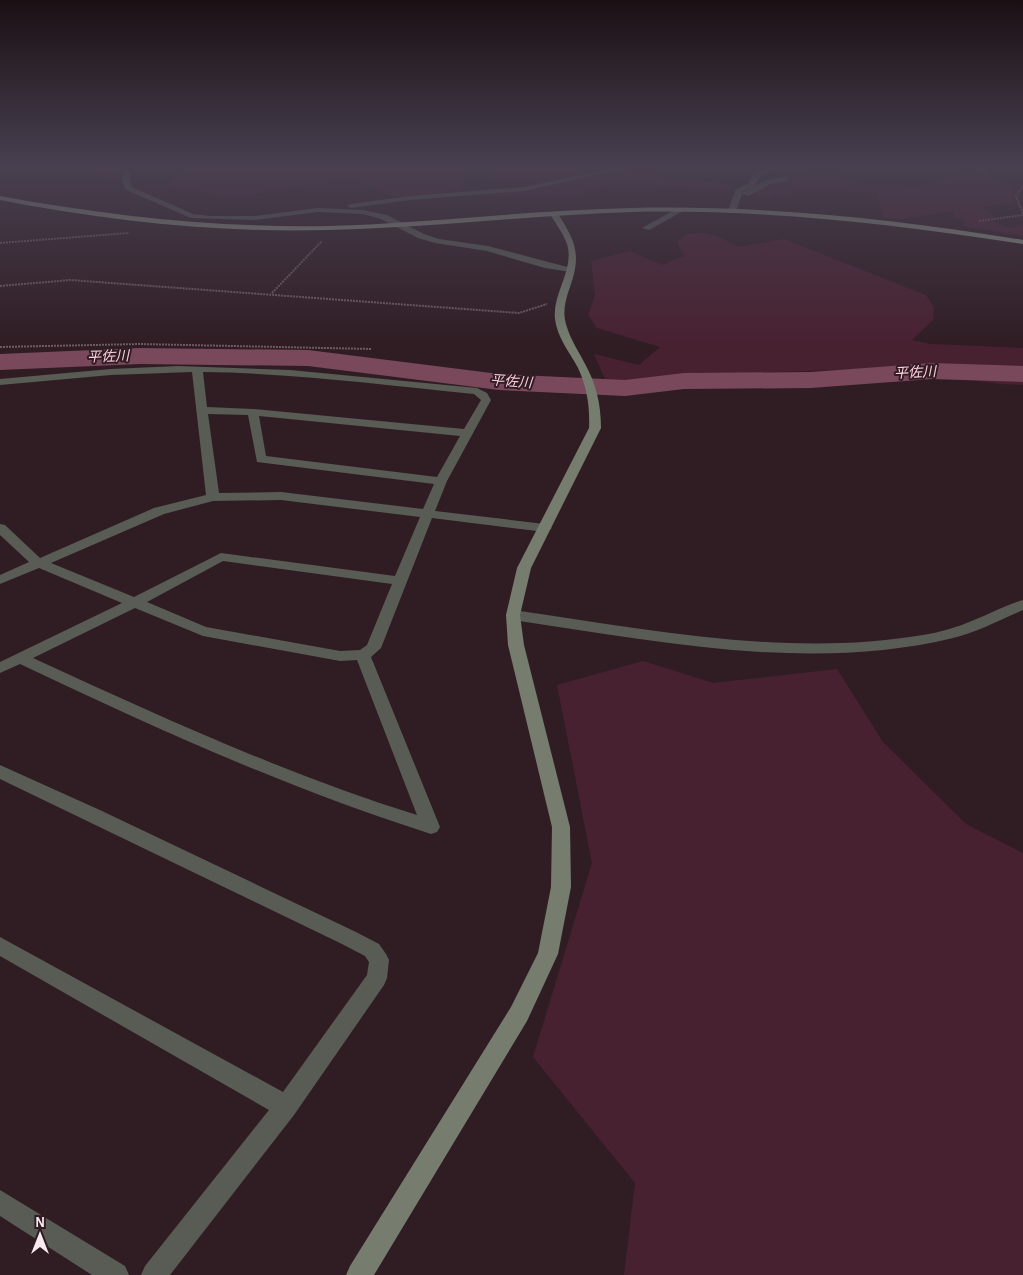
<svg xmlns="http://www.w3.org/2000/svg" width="1023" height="1275" font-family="'Alegreya Sans','Noto Sans JP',sans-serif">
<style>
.green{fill:#482131}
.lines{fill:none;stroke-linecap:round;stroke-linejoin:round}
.river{fill:#79495b;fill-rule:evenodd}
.path{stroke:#6d5b61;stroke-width:2;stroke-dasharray:2 1;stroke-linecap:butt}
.street{fill:#585c54;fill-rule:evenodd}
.secondary{fill:#767d6f;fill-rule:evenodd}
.primary{fill:#8d9583;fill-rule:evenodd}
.labels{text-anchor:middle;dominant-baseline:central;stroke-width:4;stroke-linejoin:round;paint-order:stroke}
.far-water-label{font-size:14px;font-style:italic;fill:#ffcddd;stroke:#301d24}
</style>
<rect width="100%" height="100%" fill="#301d24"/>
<g class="green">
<path d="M 84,166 L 122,166 L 118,180 C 106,180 97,174 84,174 L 80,167 Z"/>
<polygon points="187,166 581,166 582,167 597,167 656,171 658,178 721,183 732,188 727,191 620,185 571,196 469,196 536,188 536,180 492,179 493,174 467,174 460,191 393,197 351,178 239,197 164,188"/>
<polygon points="846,166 923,166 926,168 899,174"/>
<path d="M 977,166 L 989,166 L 985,170 L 991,178 L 1012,188 L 1012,204 L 981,207 L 994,216 L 994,221 L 1006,227 L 1023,224 L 1023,236 L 962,226 L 964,221 L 953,217 L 954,211 L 902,219 L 884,218 L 876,193 L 794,190 L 792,195 L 773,194 L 771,197 L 756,195 L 756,192 C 780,181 816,169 843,173 L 839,178 L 871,186 L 921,187 L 974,170 Z"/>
<polygon points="705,233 719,237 739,247 784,239 926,295 934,307 933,320 912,340 930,344 1023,348 1023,385 1000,384 885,368 668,376 625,382 605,379 594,354 639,365 660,347 597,328 588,315 595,296 591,261 630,251 662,265 684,256 677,242 687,234"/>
<polygon points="643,661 713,683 837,669 883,742 966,824 1023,853 1023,1275 624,1275 635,1183 533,1057 592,863 557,685"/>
</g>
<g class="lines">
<polygon class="river" points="140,348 308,350 499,374 625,380 684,373 811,372 932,363 1023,366 1023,382 932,379 811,388 684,389 625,396 499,390 308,366 140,364 0,370 0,354"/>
<g class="path">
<polyline points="1023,185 1016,196 1023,214"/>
<polyline points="979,221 1023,215"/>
<polyline points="0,243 129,233"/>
<polyline points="0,286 70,280 519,313 547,304"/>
<polyline points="272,293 322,241"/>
<polyline points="0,347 140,344 372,349"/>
</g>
<g class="street">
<polygon points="125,166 131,166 130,180 132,187 193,214 209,216 255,216 318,208 363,210 387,215 424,234 439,239 488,246 575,269 571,272 545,268 487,251 435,243 418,238 381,219 363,214 318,212 255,220 191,218 126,190 122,180"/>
<polygon points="625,166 637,166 524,191 410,200 351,208 347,206 351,204 410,196 524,187"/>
<polygon points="777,166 786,166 760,176 755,186 742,192 742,193 766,180 785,177 788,177 788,181 771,184 748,196 742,194 736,211 729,213 728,211 736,189 749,183 754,173"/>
<polygon points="678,208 685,210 649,230 642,228"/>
<path d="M 178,366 L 290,370 L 477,388 L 487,393 L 491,400 L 447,481 L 435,511 L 545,524 L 552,528 L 545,532 L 432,518 L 381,648 L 371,657 L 440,827 L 437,832 L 431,834 C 289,789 155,728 20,664 L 0,673 L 0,662 L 122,603 L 39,568 L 0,584 L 0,575 L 29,562 L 0,535 L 0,524 L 5,525 L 40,558 L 154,508 L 206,495 L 192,372 L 111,375 L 0,385 L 0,379 L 111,369 ZM 203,372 C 293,373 384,385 474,394 L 481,400 L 464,429 L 253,409 L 207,407 ZM 208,414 L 248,415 L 257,462 L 434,484 L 423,509 L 281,492 L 219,493 ZM 259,416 L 460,436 L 437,477 L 266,456 ZM 281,500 L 420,517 L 395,576 L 221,553 L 134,597 L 51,563 L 164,514 L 213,501 ZM 223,561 L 392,584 L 367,645 L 360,650 L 340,651 L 206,627 L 147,602 ZM 135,608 L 203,636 L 340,661 L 357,660 L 417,815 C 285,774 159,716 33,658 Z"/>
<path d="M 1023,600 L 1023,610 C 1000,620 977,632 953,638 C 809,673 657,641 513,620 L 508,618 L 506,615 L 508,612 L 513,610 C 647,629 787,658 923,635 C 941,632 958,627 974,620 C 990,614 1006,605 1023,600 Z"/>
<polygon points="0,765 102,811 356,932 379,944 386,954 389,960 387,978 384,985 294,1115 170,1275 141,1275 145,1266 269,1110 0,956 0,937 283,1092 367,975 369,962 365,956 342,944 0,779"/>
<polygon points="0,1190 125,1266 129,1275 92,1275 0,1216"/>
</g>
<path class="secondary" d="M 551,212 L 557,212 C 575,241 582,253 570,287 C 566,298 563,309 565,320 C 568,335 577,349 584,362 C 596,383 601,404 601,428 L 531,568 L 520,615 L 524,645 L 570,827 L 571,887 L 558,954 L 527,1021 L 374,1275 L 346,1275 L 350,1266 L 511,1007 L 538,953 L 551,887 L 552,827 L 508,645 L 506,615 L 517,568 L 589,428 C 590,407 587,387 578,368 C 570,353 557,337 555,319 C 552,293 575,270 567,244 C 563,233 556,224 550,214 Z"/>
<path class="primary" d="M 0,196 C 109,216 218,228 328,226 C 430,223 531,210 632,208 C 764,205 894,219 1023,240 L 1023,244 C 894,224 764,209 632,212 C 531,215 430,228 328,230 C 218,233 109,221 0,200 Z"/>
</g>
<linearGradient id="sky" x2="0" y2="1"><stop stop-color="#1a1014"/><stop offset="0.48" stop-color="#484050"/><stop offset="1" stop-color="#484050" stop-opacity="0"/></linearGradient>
<rect width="1023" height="344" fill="url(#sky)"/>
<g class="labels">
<g class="far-water-label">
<text transform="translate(108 357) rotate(-2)">平佐川</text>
<text transform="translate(915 373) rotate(-3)">平佐川</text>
<text transform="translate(511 382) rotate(4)">平佐川</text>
</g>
</g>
<g transform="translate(40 1235)" stroke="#301d24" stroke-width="4" paint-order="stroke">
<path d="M0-4L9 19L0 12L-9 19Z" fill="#f9eaef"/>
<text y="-8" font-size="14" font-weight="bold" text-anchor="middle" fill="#f9eaef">N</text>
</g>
</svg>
